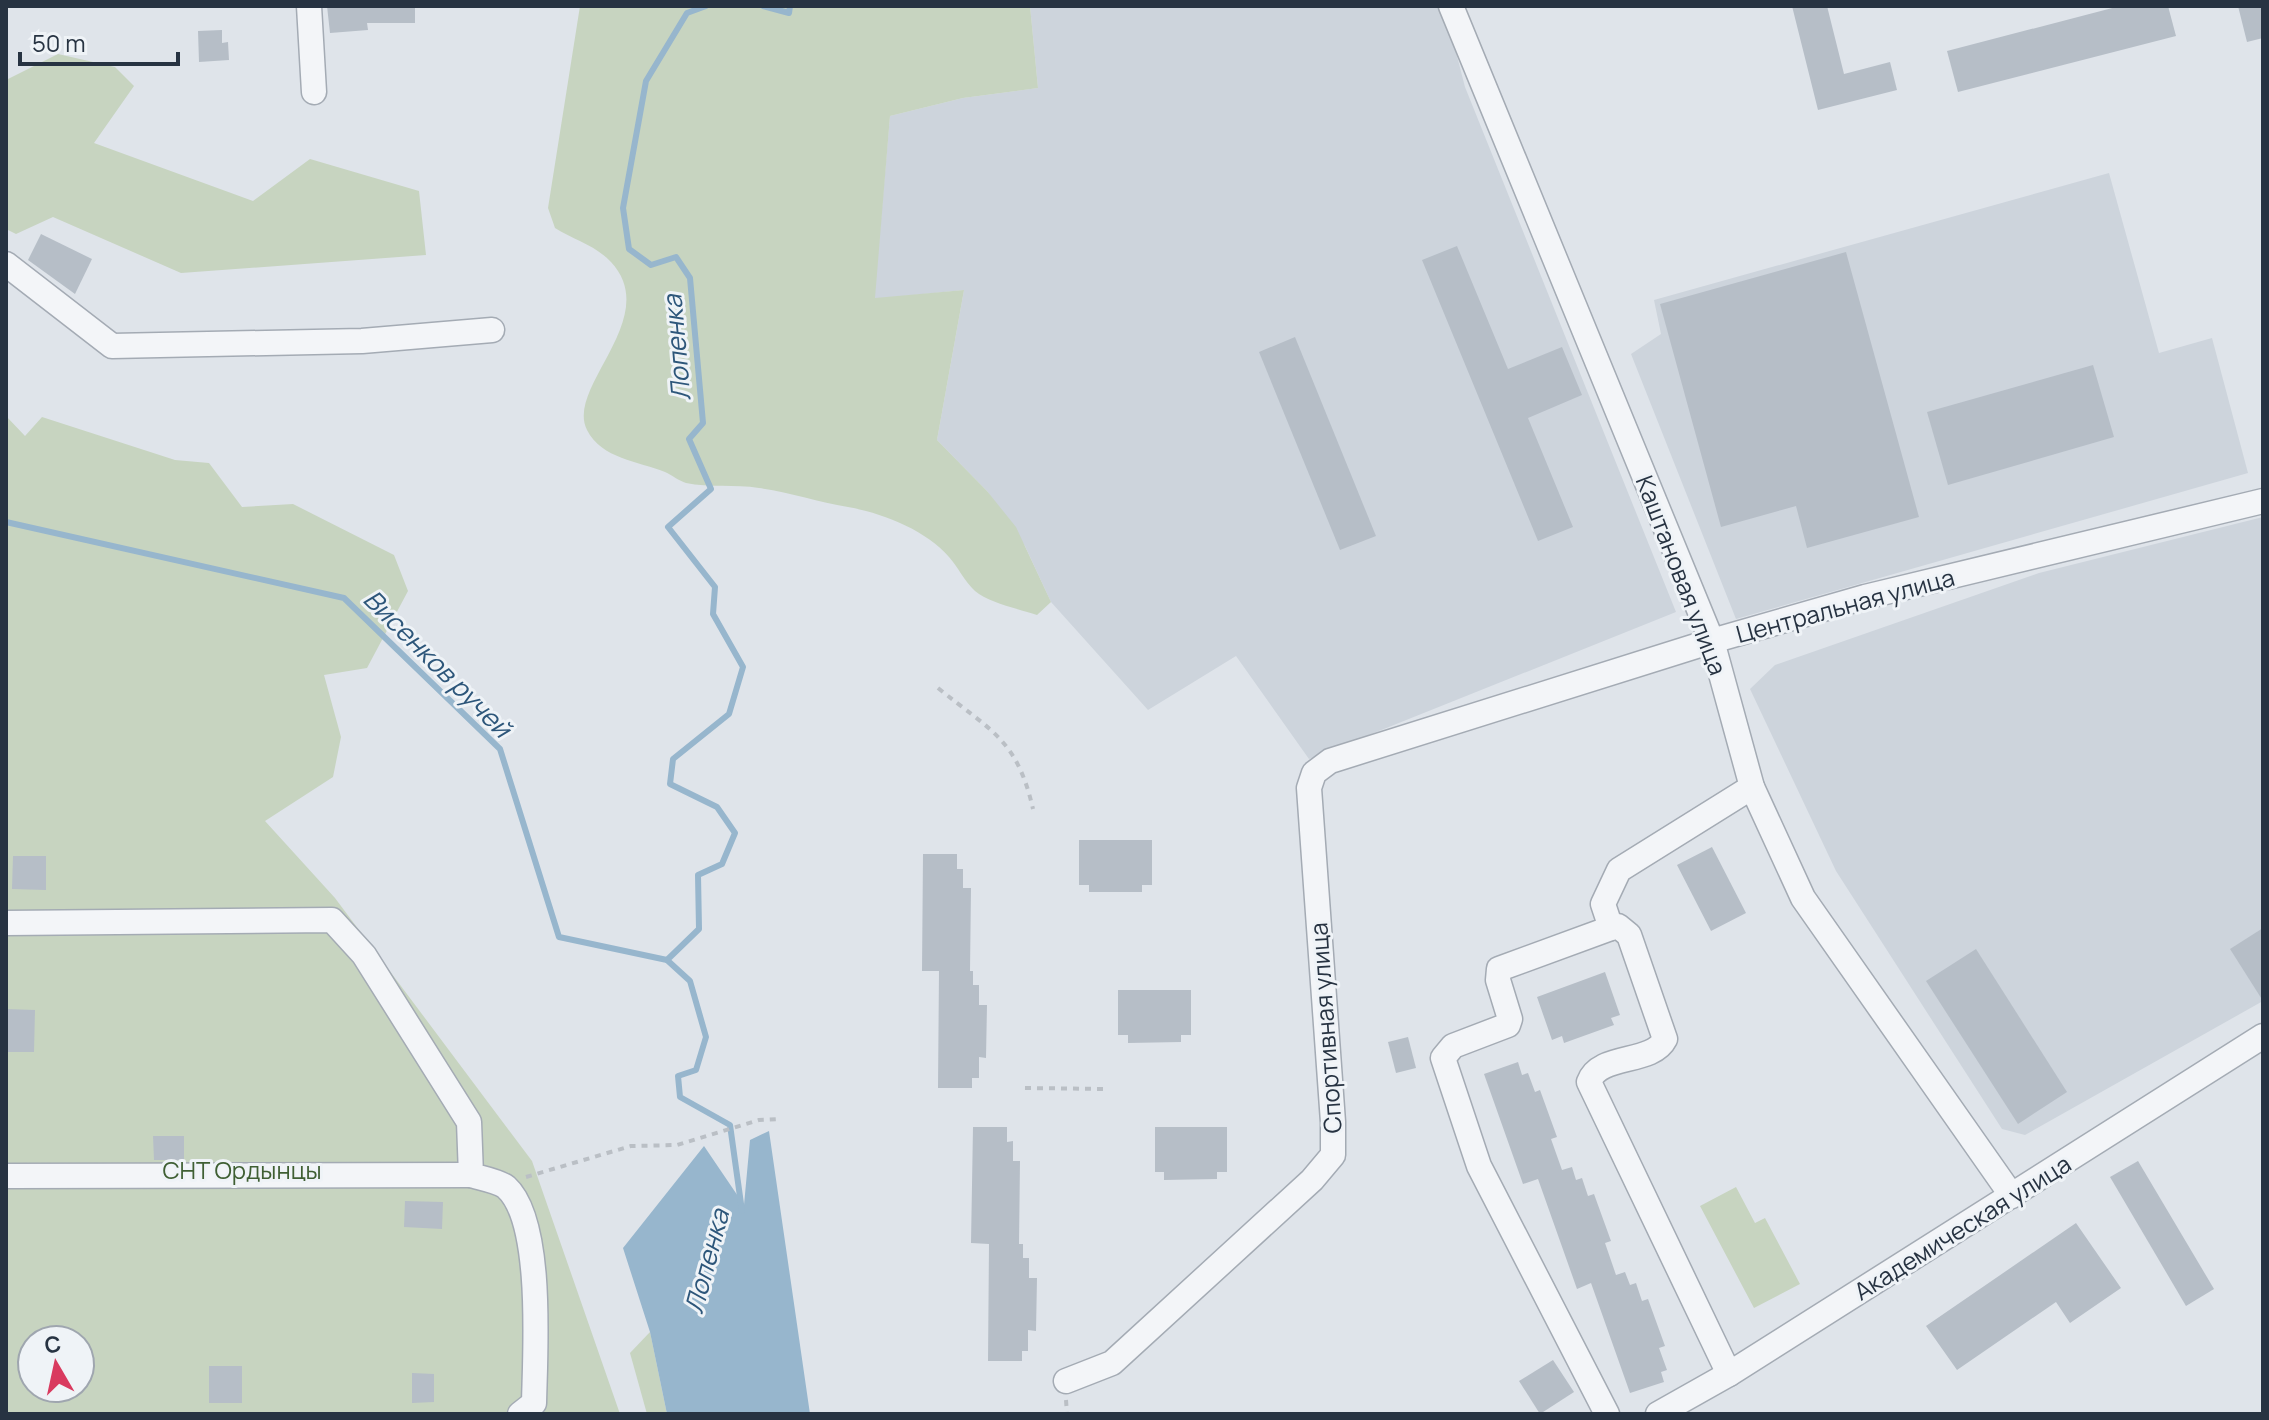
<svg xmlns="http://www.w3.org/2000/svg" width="2269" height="1420" font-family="Manrope,sans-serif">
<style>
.built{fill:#cdd4dc}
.green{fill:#c7d4c0;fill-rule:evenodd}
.water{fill:#97b6cd}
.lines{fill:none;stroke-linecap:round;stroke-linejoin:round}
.stream{stroke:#97b6cd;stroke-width:6}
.building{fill:#b6bec7}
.minor-casing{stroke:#a4abb4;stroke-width:27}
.path{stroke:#babfc5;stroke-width:4;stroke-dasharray:6 6;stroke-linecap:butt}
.minor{stroke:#f3f5f8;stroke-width:24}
.labels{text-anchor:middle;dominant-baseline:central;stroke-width:6;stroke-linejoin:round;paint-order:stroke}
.street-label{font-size:24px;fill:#273342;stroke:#eff3f7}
.park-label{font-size:24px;fill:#3f5f33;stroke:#eff3f7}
.water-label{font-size:26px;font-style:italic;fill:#2d567a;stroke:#eff3f7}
</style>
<rect width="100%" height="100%" fill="#dfe4ea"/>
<g class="built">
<polygon points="1030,6 1444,6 1465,87 1676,612 1309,759 1236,656 1148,710 1051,602 1025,546 987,491 937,440 964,290 874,299 890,116 963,98 1038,88"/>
<polygon points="2109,173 2159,353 2212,338 2248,473 1736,619 1631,354 1661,334 1654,300"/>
<polygon points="2263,517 2263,1001 2025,1135 2002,1129 1836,871 1750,689 1775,665 2039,573"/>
</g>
<g class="green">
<path d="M 580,6 L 1030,6 L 1038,88 L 963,98 L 890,116 L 875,298 L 964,290 L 937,440 L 987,491 L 1016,527 L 1051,602 L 1037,615 C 1019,609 989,603 975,591 C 965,582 958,567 949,557 C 926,530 882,513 848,507 C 818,502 789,492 759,488 C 735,484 709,488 686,483 C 679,481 672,475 665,472 C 638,461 602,459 587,430 C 565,387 663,318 611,262 C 595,245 574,240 555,228 L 548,208 Z"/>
<polygon points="58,54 115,67 134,86 94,143 253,201 310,159 419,191 426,255 181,273 53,217 16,234 6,229 6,80"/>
<path d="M 6,416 L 25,436 L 42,417 L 175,460 L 209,463 L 242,507 L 293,504 L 394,555 L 408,591 L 367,668 L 324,675 L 341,737 L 333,777 L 265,821 L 335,898 L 532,1161 L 620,1414 L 6,1414 ZM 32,1340 L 80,1340 L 80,1388 L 32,1388 Z"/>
<polygon points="1736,1187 1755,1223 1765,1218 1800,1284 1754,1308 1700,1206"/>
<polygon points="650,1332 667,1414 647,1414 630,1353"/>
</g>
<polygon class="water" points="769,1131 810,1414 667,1414 650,1332 623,1248 704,1146 744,1205 750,1140"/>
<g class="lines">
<g class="stream">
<polyline points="706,6 687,13 646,81 623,208 629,249 651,265 676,257 690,278 703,423 689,439 711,489 668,527 715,587 713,614 743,667 729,714 673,759 670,784 717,807 735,833 722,864 698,875 699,929 667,960 690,981 706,1037 696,1070 678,1076 680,1097 730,1125 742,1211"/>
<polyline points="763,6 789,13 790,6"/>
<polyline points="6,522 344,598 500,749 559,937 667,960"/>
</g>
</g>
<g class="building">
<polygon points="327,6 415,6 415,23 367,23 368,30 330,33"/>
<polygon points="1792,6 1827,6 1844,74 1890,62 1897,90 1818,110"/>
<polygon points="2120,6 2168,6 2176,36 1958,92 1947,51"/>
<polygon points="2238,6 2263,6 2263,38 2247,42"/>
<polygon points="222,30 222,43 228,42 229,60 199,62 198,31"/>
<polygon points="41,234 92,259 75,294 28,260"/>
<polygon points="1457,246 1508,369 1562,347 1582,395 1528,418 1573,527 1538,541 1422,260"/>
<polygon points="1846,252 1919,517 1807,548 1796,506 1721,527 1660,304"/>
<polygon points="1295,337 1376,536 1340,550 1259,352"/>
<polygon points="2093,365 2114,437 1948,485 1927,412"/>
<polygon points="1079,840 1152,840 1152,885 1142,885 1142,892 1089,892 1089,885 1079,885"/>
<polygon points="1712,847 1746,913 1711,931 1677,865"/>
<polygon points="923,854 957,854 957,869 963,869 963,888 971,888 970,971 973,971 973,985 979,985 979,1005 987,1005 986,1058 979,1057 979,1078 972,1078 972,1088 938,1088 939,971 922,971"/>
<polygon points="13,856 46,856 46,890 12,889"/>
<polygon points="2263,928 2263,1001 2230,949"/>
<polygon points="1976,949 2067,1092 2018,1124 1926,981"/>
<polygon points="1605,972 1620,1015 1611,1018 1614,1025 1564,1043 1562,1036 1552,1040 1537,997"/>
<polygon points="1118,990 1191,990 1191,1035 1181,1035 1181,1042 1128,1043 1128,1035 1118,1035"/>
<polygon points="6,1009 35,1010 34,1052 6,1052"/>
<polygon points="1408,1037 1416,1068 1396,1073 1388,1042"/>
<polygon points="1518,1062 1522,1075 1528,1073 1535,1092 1540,1090 1557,1137 1551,1139 1562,1170 1572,1167 1576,1180 1582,1178 1588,1196 1594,1194 1611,1241 1605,1243 1616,1275 1625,1272 1630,1285 1636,1283 1642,1301 1648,1299 1665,1346 1659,1348 1667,1370 1661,1372 1664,1382 1630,1393 1591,1283 1577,1289 1538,1179 1523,1184 1484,1074"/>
<polygon points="973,1127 1007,1127 1007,1142 1013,1141 1013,1161 1020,1161 1019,1244 1023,1244 1023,1258 1029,1258 1029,1278 1037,1278 1036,1331 1028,1330 1028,1351 1022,1351 1022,1361 988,1361 989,1244 971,1243"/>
<polygon points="1155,1127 1227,1127 1227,1172 1217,1172 1217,1179 1164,1180 1164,1172 1155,1172"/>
<polygon points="153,1136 184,1136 184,1160 154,1160"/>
<polygon points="2138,1161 2214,1289 2186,1306 2110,1177"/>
<polygon points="405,1201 443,1202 442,1229 404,1227"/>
<polygon points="2076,1223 2121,1288 2070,1323 2056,1302 1957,1370 1926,1326"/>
<polygon points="1553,1360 1574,1392 1540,1414 1519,1381"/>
<rect x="209" y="1366" width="33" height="37"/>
<polygon points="412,1373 434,1374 434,1402 412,1403"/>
</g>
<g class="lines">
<defs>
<g id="minor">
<polyline points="309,6 314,92"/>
<polyline points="1451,6 1712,641 1752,787 1803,898 2012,1196"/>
<polyline points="6,264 112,346 362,341 492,330"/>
<path d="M 6,923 L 332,920 L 364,955 L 469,1122 L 471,1175 C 481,1178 498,1181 506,1187 C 544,1221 535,1354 534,1403 L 520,1414"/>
<path d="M 1611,928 L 1618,926 L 1629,935 L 1665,1039 C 1652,1065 1599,1053 1589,1082 L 1729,1374"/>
<polyline points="6,1176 471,1175"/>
<polyline points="1066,1381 1112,1363 1312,1180 1333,1155 1333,1122 1309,788 1314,773 1330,761 1712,641 1865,597 2263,501"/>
<polyline points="1607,1414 1479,1166 1443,1058 1453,1046 1508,1025 1510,1019 1498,980 1499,969 1611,928 1603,904 1619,870 1752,787"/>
<polyline points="1658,1414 1729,1374 2263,1036"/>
</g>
</defs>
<use href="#minor" class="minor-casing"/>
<g class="path">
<path d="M 938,688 C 991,731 1017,739 1033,809"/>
<polyline points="1025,1088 1107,1089"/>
<polyline points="526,1177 631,1146 677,1145 759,1120 779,1119"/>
<polyline points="1066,1400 1067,1414"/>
</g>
<use href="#minor" class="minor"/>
</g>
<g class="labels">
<g class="street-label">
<text transform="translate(1682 575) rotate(69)">Каштановая улица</text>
<text transform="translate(1845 605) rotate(-15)">Центральная улица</text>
<text transform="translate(1325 1028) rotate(-94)">Спортивная улица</text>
<text transform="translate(1962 1227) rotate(-32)">Академическая улица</text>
</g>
<g class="park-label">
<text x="242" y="1169">СНТ Ордынцы</text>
</g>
<g class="water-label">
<text transform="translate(676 348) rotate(-95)">Лопенка</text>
<text transform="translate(438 663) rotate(45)">Висенков ручей</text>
<text transform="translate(706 1261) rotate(-75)">Лопенка</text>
</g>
</g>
<rect width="2269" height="1420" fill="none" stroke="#273342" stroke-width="16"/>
<g transform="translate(56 1364) rotate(351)"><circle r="38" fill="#eff3f7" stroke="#9fa6af" stroke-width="2"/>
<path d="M0-6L14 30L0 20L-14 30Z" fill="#d93a5f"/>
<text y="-12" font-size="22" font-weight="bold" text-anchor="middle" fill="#273342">С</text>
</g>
<path d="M20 52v12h158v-12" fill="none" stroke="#273342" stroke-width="4"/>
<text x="32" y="52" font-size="24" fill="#273342" stroke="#eff3f7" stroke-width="6" paint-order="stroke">50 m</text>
</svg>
